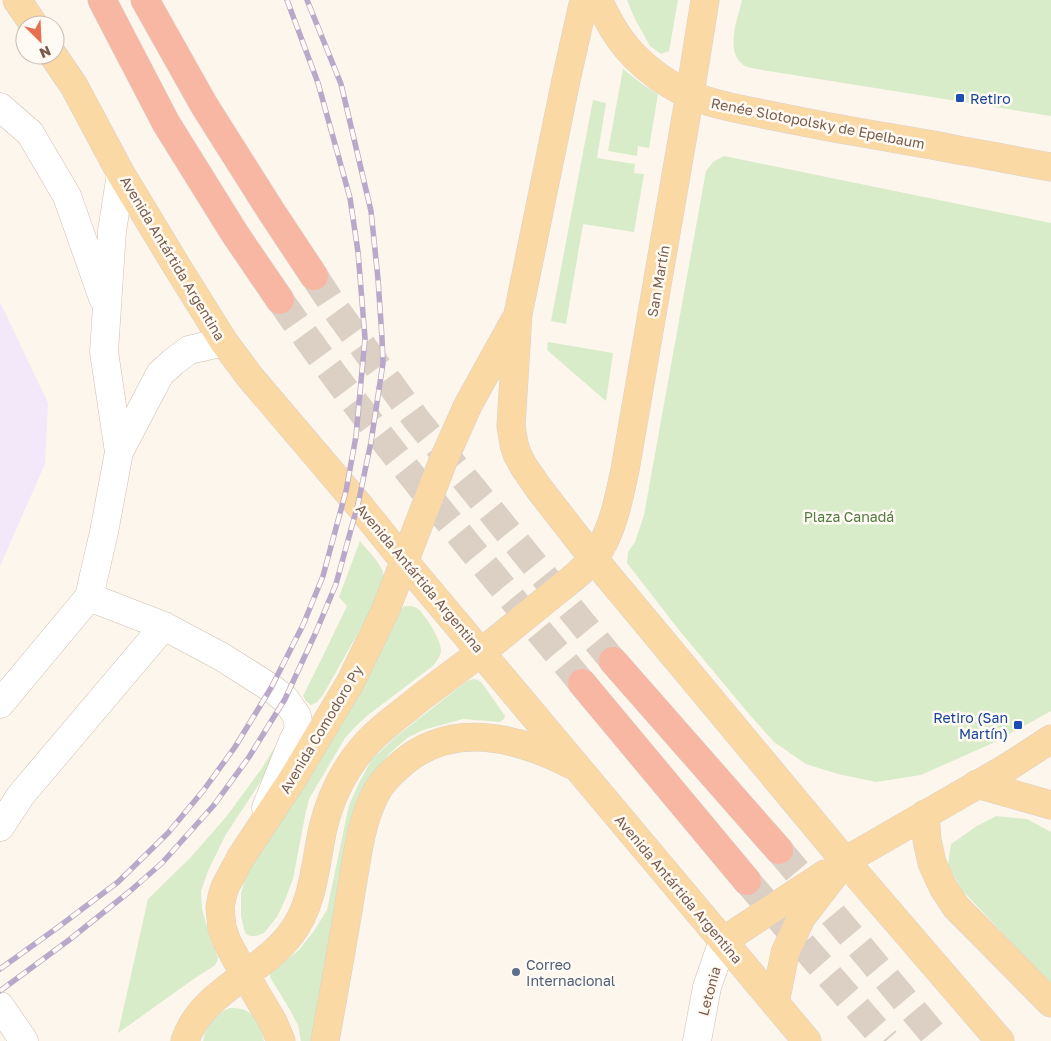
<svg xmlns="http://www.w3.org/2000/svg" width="1051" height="1041" font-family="'Golos Text',sans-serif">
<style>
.education{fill:#f3e8fa}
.green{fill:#d8ecc9}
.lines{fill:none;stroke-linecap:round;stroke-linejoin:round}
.highway-tunnel{stroke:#dcd0c4;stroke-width:28;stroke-dasharray:28 14;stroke-linecap:butt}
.minor-casing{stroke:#d1beb0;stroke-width:29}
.major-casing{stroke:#dad1cd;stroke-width:29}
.highway-casing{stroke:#dad1cd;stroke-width:29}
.minor{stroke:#fff;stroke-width:28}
.major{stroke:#fbd9a5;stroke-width:28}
.highway{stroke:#f7b7a3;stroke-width:28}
.rail-casing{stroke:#b9a8c9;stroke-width:5.5}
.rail{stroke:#fffaf3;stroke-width:4;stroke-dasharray:11;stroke-linecap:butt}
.transit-dot{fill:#1a4fb4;stroke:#fffaf3;stroke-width:2}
.service-dot{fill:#5c6f8a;stroke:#fffaf3;stroke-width:2}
.labels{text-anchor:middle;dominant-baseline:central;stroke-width:5;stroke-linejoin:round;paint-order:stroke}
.transit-label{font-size:14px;fill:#164399;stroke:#fffaf3;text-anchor:start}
.street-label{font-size:14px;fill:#7a5c4d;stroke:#fffaf3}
.park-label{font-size:14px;fill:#537a41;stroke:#fffaf3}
.service-label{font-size:14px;fill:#4e5e75;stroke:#fffaf3;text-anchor:start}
</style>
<rect width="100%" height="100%" fill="#fdf6ec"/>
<polygon class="education" points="0,302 48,403 45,464 0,566"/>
<g class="green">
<polygon points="627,0 678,0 669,51 661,54 650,46 634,17"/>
<path d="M 742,0 L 1051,0 L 1051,116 L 756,69 C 752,68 745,67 742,64 C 725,49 738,18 742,0 Z"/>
<polygon points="623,69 642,84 658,94 649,148 638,146 637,156 608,151"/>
<polygon points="593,100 606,103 597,158 635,164 634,173 644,174 634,232 583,224 566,324 551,321"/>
<polygon points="724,156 1051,223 1051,711 995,742 921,775 876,782 838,774 806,764 774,742 749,714 679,630 627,563 628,552 635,542 644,515 706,171 713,162"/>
<polygon points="548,342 613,353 606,401 547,350"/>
<path d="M 360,541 C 367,550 383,565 384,576 C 385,581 382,587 381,592 L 323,695 L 317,702 L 311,705 L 306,701 L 303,696 L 323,656 L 347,606 L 339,597 Z"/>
<path d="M 405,606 C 410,606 413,606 417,608 C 425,614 441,640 441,650 C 441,656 437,660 434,665 L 368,715 L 355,727 L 345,738 L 309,799 L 305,816 L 293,879 L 285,900 L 277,917 L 264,933 L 256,936 L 250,936 L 246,934 L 244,929 L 241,916 L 241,893 L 246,876 L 264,846 L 329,745 L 395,624 C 397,617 399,610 405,606 Z"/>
<polygon points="473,679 478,680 482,683 505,716 504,719 500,722 463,719 423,730 407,738 389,754 376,773 316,1041 301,1041 298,1025 290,1010 270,977 270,973 299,950 314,931 327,910 349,805 360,781 372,759 397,736 467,681"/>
<polygon points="288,725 284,746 225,836 208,871 201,891 202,909 212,944 218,958 217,962 214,966 195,978 118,1033 148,899 191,857 226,817 262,768"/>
<polygon points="996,816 1027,819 1051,832 1051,985 962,890 948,865 951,844 977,826"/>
<path d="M 230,1008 C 254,1007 259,1022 264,1041 L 203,1041 C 206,1025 214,1013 230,1008 Z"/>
</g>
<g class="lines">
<g class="highway-tunnel">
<polyline points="314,276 337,311 416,419 613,661"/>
<path d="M 280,300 C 373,434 479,558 582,683"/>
<polyline points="779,850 939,1041"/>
<polyline points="747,881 886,1041"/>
</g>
<defs>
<g id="minor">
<polyline points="0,107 30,133 67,196 103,298"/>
<polyline points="119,452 160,374 173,362 189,350 224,342"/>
<polyline points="89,597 164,626 222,657 271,688 285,699 297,716 299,729 293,741 266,808"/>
<polyline points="0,704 89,597 104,532 119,452 104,352 112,231 121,174"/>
<polyline points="0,827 21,795 164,626"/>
<polyline points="0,1006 24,1041"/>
<polyline points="697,1041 707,987 723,941"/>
</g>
<g id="major">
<polyline points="17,0 34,25"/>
<polyline points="584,0 566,80 518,314 511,426 514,444 517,454 524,467 540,490 593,558 845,861 1000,1041"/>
<path d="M 598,0 C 616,39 634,62 671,85 C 700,103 735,108 768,115 C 798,121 827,127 857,132 C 891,138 924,143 958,150 C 989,155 1020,162 1051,167"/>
<polyline points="53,55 74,86 121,174 176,265 224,342 250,377 358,504 404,561 807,1041"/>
<polyline points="977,784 1051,805"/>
<polyline points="925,814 927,840 932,863 943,887 956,907 1051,1003"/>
<polyline points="723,941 825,874"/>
<polyline points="775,1003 785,953 801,918 845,861 1008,767 1051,739"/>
<path d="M 185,1041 C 201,992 260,974 290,935 C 314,905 315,864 323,828 C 330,799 342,773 361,750 C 377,730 400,715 420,698 C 440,683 460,668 480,653 C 501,637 522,619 542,603 C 562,586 586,571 600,549 C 614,525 619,497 625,470 L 690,94 L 705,0"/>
<polyline points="281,1041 273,1022 245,975 227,942 222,928 221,918 220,907 222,897 225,887 241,857 292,780 350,683 386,609 443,461 468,405 514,322"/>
<path d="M 325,1041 C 334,991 343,942 351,892 C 357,859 360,823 376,793 C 381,783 389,775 398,767 C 448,720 515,736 570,764"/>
</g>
<g id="highway">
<polyline points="102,0 166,123 235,234 280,300"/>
<polyline points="145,0 204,105 271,211 314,276"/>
<polyline points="613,661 779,850"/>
<polyline points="582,683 747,881"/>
</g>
</defs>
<use href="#minor" class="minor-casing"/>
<use href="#major" class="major-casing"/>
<use href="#highway" class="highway-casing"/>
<use href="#minor" class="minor"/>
<use href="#major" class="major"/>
<use href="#highway" class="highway"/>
<defs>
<g id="rail">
<polyline points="0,969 57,928 118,882 168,833 203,791 235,747 271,688 303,625 323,576 346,491 356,436 365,338 358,252 350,198 318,83 287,0"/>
<polyline points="0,991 69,940 129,892 162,863 214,805 249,757 285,699 316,632 336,584 358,504 371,442 383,363 382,338 378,279 371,211 341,84 307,0"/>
</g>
</defs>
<use href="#rail" class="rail-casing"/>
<use href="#rail" class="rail"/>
</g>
<g class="transit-dot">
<rect x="955" y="93" width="10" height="10" rx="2.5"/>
<rect x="1013" y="720" width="10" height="10" rx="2.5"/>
</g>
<circle class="service-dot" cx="516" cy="972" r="5"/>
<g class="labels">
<g class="transit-label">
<text x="970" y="98">Retiro</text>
<text x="1008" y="717" text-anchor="end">Retiro (San<tspan x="1008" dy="16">Martín)</tspan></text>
</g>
<g class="street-label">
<text transform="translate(818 123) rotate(11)">Renée Slotopolsky de Epelbaum</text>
<text transform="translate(173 258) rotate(59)">Avenida Antártida Argentina</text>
<text transform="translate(658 281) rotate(-80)">San Martín</text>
<text transform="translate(420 578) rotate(50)">Avenida Antártida Argentina</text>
<text transform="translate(321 729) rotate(-59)">Avenida Comodoro Py</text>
<text transform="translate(679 889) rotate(50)">Avenida Antártida Argentina</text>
<text transform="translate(709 991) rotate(-75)">Letonia</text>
</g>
<g class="park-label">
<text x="849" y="516">Plaza Canadá</text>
</g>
<g class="service-label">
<text x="526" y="964">Correo<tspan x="526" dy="16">Internacional</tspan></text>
</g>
</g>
<g transform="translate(40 40) rotate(156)"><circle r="24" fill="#fffaf3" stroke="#cabbb1"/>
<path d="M0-4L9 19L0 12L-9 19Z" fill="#e76f51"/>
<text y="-8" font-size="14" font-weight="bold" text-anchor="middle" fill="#7a5c4d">N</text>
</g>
</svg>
